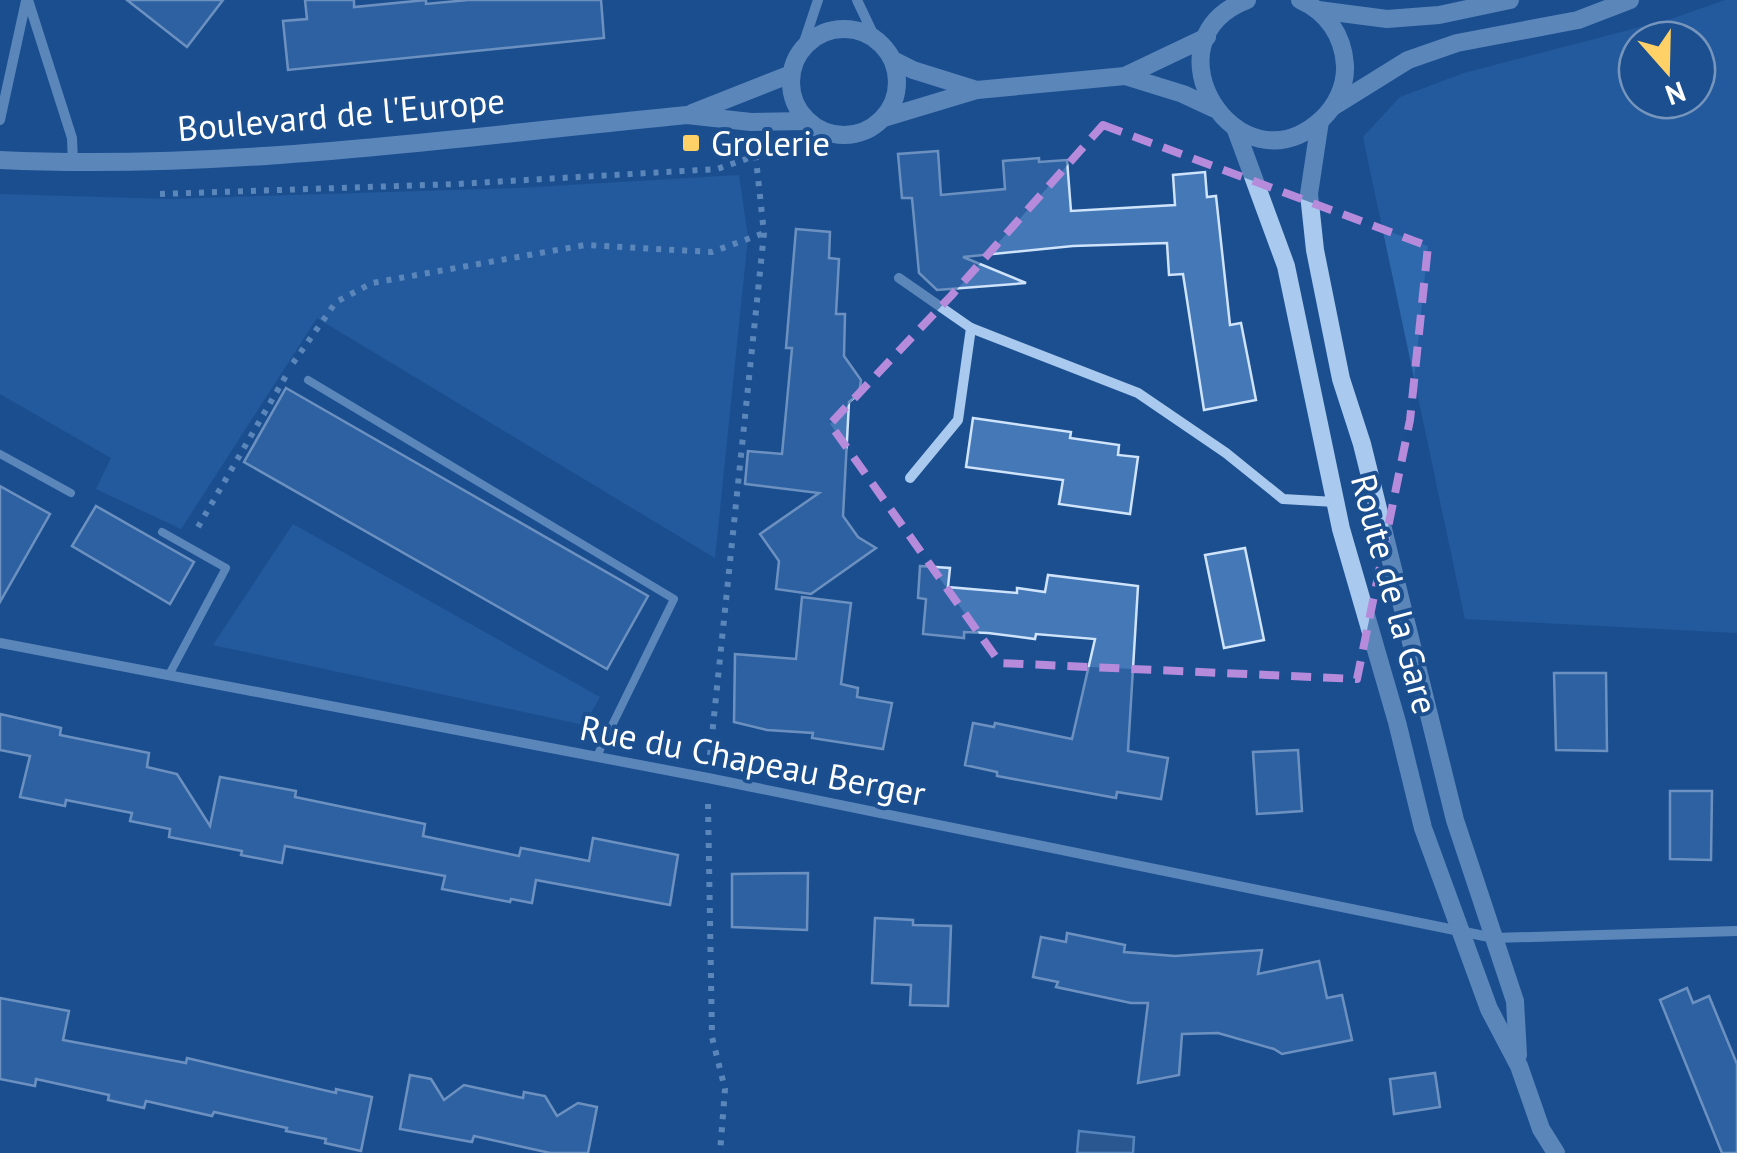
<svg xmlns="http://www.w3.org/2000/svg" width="1737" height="1153" font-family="'PT Sans',sans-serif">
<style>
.green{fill:#2e69ad;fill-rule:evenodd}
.water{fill:#3c6290;stroke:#9cc4f0;stroke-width:2.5}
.building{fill:#4478b7;stroke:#cfe3fa;stroke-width:2.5}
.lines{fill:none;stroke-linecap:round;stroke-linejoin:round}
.path{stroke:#a9c9ee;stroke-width:6;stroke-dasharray:5 8;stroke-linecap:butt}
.service{stroke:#a9c9ee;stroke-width:8}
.minor{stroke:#a9c9ee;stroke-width:10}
.tertiary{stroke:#a9c9ee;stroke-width:18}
.marked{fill:none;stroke:#b68bdc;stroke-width:8;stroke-dasharray:20 12;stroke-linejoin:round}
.poi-dot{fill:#ffd166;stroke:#1b4f8f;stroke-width:4}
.labels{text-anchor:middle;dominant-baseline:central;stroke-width:8;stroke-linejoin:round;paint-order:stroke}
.street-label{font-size:35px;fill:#fff;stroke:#1b4f8f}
.poi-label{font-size:35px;fill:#fff;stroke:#1b4f8f;text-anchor:start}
</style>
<rect width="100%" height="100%" fill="#1b4f8f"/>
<g class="green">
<path d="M 1725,0 L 1737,0 L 1737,633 L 1465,619 L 1363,137 L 1400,97 L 1464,73 L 1671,19 ZM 1697,40 L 1697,100 L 1637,100 L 1637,40 Z"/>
<polygon points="739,175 748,237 715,558 317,318 181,529 96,489 111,458 0,394 0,194 170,199 519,188"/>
<polygon points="293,524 600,697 584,725 213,645"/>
</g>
<polygon class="water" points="1079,1131 1134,1137 1133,1153 1077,1153"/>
<g class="building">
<polygon points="127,0 223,0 187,47"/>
<polygon points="305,0 354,0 354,7 426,0 426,4 468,0 601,0 604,38 288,70 283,21 307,19"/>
<polygon points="938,151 941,195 1005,189 1003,161 1039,158 1039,162 1067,160 1071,211 1175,205 1173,175 1205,172 1207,197 1216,196 1230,325 1241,323 1256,400 1204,410 1183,274 1169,275 1167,243 1073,246 963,257 1026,283 937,290 919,273 912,198 902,198 898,154"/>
<polygon points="796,229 830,232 829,258 839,259 836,314 845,314 844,356 861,380 859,394 849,402 843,516 858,537 876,548 811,594 776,589 779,561 760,534 819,493 745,484 748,451 782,454 792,348 786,348"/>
<polygon points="286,388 648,596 607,669 244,462"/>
<polygon points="973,418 1071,432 1070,438 1119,445 1118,455 1138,457 1130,514 1059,504 1063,480 966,467"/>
<polygon points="0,486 50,514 0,602"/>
<polygon points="96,506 194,562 170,604 72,546"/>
<polygon points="1245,548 1264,640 1224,648 1205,555"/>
<polygon points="920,566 950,568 948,587 1017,593 1017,588 1045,592 1048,575 1138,586 1128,751 1168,758 1161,799 1117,792 1116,798 997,776 997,772 965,765 973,723 994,727 995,723 1072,739 1095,639 1036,634 1035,639 988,633 964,632 964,638 923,634 926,599 918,598"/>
<polygon points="802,597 851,603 841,684 858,688 857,697 892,703 883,749 812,738 813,733 767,730 734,722 735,654 796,659"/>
<polygon points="1554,673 1606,673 1607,751 1556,750"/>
<polygon points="0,714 61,728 60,735 149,753 147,767 177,774 210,826 220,777 296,791 295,797 425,824 423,836 519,856 521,848 589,861 593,838 678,855 670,905 536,880 532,903 511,899 510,902 442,889 445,876 285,846 282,863 241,855 242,851 169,837 170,829 130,821 132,813 66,800 65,806 20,797 30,756 0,750"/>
<polygon points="1298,750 1302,811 1257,814 1253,752"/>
<polygon points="1670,791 1712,791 1711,860 1670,859"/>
<polygon points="808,873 807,930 732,927 732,874"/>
<polygon points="875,918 913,920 913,925 951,926 948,1006 910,1005 911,985 872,983"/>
<polygon points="1067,933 1125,945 1124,952 1175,956 1262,950 1258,974 1319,961 1327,998 1342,995 1352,1040 1282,1054 1274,1049 1218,1033 1182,1034 1179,1075 1138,1083 1148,1003 1131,1003 1056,987 1058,982 1033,977 1041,937 1066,942"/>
<polygon points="1687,988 1693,1003 1709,996 1737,1064 1737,1153 1722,1153 1660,1000"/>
<polygon points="0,998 69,1011 63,1040 186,1063 187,1058 336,1093 336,1089 372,1097 361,1151 325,1143 326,1139 286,1131 287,1128 214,1112 212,1116 146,1101 144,1108 108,1100 109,1095 36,1079 35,1086 0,1079"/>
<polygon points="1435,1073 1440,1107 1394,1114 1390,1079"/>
<polygon points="410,1075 431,1079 444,1100 464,1085 523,1098 524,1092 545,1096 557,1116 578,1103 597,1107 588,1153 550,1153 474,1136 472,1142 400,1129"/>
</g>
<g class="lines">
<g class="path">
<polyline points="160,194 457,184 717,169 755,156"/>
<polyline points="293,363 336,302 372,283 585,245 712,252 764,233"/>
<polyline points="198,527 287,374"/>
<polyline points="710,755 764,233 755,150"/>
<polyline points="708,804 712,1037 725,1089 720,1153"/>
</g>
<g class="service">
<polyline points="308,380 674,599 597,756"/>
<polyline points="0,454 71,493"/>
<polyline points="162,532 226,568 170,673"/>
</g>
<g class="minor">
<polyline points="28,0 72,138 73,163"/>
<polyline points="857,0 875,38"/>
<polyline points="801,51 818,0"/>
<polyline points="0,120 26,1"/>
<polyline points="899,278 971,328 1138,393 1226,453 1283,499 1335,502"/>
<polyline points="910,478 958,420 971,328"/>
<polyline points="0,643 708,778 1494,938 1737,931"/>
</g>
<g class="tertiary">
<path d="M 1247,0 C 1141,41 1238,195 1321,120 C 1336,106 1346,86 1345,65 C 1343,35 1327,12 1300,0"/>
<polyline points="1318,10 1387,19 1439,15 1510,0"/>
<circle cx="844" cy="82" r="53"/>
<polyline points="893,60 913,70 977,90"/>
<polyline points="1125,76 1183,94 1213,108"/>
<polyline points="1334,106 1408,60 1457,43 1578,20 1630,0"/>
<polyline points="692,113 791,74"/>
<polyline points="884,118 977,90 1125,76 1207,37"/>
<polyline points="1320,121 1309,194 1315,250 1341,379 1362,444 1455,820 1515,1001 1518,1055"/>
<polyline points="1236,130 1286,266 1341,529 1397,722 1423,828 1489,1009 1519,1066 1541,1129 1556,1153"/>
<path d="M 0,160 C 229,171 459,137 687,115 L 751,122 L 807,121"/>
</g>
</g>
<path d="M0 0H1737V1153H0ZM 1103,125 L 1428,246 L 1410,420 L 1357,679 L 1000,663 L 830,424 L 951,296 Z" fill="#1b4f8f" fill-opacity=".55" fill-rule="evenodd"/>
<path class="marked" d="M 1103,125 L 1428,246 L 1410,420 L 1357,679 L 1000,663 L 830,424 L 951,296 Z"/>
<rect class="poi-dot" x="681" y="133" width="20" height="20" rx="5"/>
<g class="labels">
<g class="street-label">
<text transform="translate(341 114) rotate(-5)">Boulevard de l'Europe</text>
<text transform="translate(1395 594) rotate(75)">Route de la Gare</text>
<text transform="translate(753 760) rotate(11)">Rue du Chapeau Berger</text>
</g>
<g class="poi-label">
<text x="711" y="143">Grolerie</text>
</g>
</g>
<g transform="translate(1667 70) rotate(160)"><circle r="48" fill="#1b4f8f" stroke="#7695bc" stroke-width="2.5"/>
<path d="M0-8L18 38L0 25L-18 38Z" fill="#ffd166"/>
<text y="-15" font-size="28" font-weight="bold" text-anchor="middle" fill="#ffffff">N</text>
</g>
</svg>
